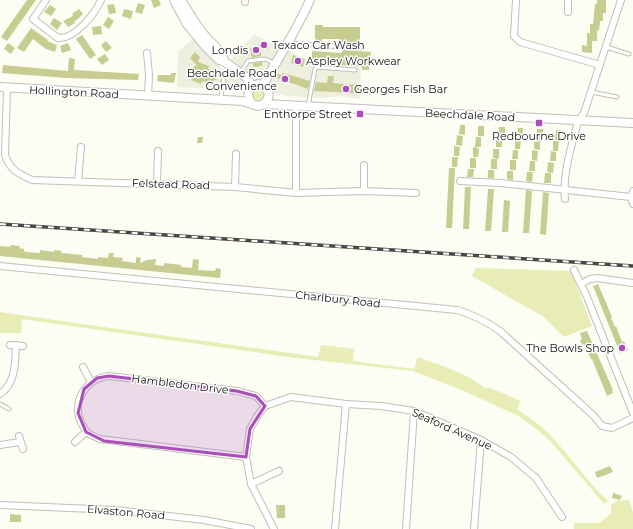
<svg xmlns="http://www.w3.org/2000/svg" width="633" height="529" font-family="Montserrat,sans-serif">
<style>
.built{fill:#eeefdf}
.green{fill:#e8edb6}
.building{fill:#c7cc90}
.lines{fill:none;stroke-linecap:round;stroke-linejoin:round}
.lane-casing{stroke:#bfc0b7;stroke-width:5}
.street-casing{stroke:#bfc0b7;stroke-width:8}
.secondary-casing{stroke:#bfc0b7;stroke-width:10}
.lane{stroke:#fff;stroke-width:3}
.street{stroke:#fff;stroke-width:6}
.secondary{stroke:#fff;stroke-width:8}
.rail-casing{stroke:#474743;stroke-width:3.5}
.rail{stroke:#fff;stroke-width:2;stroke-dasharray:6;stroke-linecap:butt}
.marked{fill:#aa4eb9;fill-opacity:0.2;stroke:#aa4eb9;stroke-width:3;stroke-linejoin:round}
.poi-dot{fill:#aa4eb9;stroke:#fff;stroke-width:1.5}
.labels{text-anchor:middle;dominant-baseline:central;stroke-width:3;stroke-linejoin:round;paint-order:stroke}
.poi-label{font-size:11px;fill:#11110e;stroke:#fff;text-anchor:end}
.street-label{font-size:11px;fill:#11110e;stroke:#fff}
</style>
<rect width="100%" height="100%" fill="#fcfdf3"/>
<polygon class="built" points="254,35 279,46 314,64 361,68 360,99 341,96 324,98 287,96 274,93 270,85 268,68 265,73 261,74 241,82 242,85 241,90 177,87 178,51 193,39 224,71 234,55"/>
<g class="green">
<circle cx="258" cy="95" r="6"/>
<polygon points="476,268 571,271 592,326 564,337 544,317 472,276"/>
<path d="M 0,312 L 96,326 L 318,357 L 321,345 L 354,349 L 353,361 L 414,369 L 418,357 C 441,366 468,373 486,389 L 488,387 L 521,401 L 517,409 C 525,415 534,421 542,427 C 567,450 584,479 608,501 L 604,504 L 553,444 L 538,430 L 518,416 L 464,391 L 413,371 L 296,358 L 22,319 L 21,333 L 0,333 Z"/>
<polygon points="629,500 633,513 633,529 574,529 574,523 599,523 611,514 611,505 617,501"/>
</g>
<g class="building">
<polygon points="27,0 36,0 7,41 1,37"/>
<polygon points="151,0 159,0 161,5 154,8"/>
<polygon points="597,0 606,0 606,13 603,13 603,21 600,21 599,31 597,30 597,41 592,41 592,53 582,52 582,45 587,46 587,33 590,33 590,24 593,24 595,4 597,4"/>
<polygon points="138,3 145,5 142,14 135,12"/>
<polygon points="114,4 116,13 109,14 107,5"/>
<polygon points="50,5 56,9 51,16 44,12"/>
<polygon points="79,9 83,14 74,22 75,23 68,27 63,21 73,16 72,14"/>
<polygon points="124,9 133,11 131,19 122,16"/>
<polygon points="108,17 114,21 109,29 103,25"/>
<polygon points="54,18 62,23 57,30 50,24"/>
<polygon points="315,25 323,25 323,27 360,27 360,40 357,40 357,45 340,44 340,39 322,39 322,42 315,41"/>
<polygon points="101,26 102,34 93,35 92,27"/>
<polygon points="31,28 48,40 47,41 57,45 55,52 46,49 33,39 24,52 17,48"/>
<polygon points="82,35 96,55 90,59 76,39"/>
<polygon points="106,41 112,48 106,52 101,45"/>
<polygon points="261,41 269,45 267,50 261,47 261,56 252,58 250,48 257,47"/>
<polygon points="8,43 15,48 11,54 4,49"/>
<polygon points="68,43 71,50 62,53 60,46"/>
<polygon points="342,50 371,52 369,70 362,70 362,67 312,62 312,51 342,53"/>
<polygon points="195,52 200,57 198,62 209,66 208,69 214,70 213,72 218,76 217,79 213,81 212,82 209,81 209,83 202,81 201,84 191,80 193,76 190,73 189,70 197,65 190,58"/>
<polygon points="105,54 109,60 102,65 97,59"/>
<polygon points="293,55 305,59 303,67 291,63"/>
<polygon points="69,58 75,59 74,70 139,74 138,80 67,78 2,73 3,65 68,71"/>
<polygon points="262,62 262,66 253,67 253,63"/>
<polygon points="171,73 176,73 174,83 157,81 158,75 171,75"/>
<polygon points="276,73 282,75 283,73 310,81 308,89 274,77"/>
<polygon points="328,76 334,76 333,83 375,87 375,94 314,91 316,82 327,83"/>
<polygon points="460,125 465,125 465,135 459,134"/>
<rect x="478" y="126" width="6" height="10"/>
<rect x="499" y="127" width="6" height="10"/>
<polygon points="518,128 523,128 523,138 517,138"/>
<rect x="537" y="129" width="6" height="10"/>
<polygon points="556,130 561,130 561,140 555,140"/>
<polygon points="457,135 463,136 462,146 456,145"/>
<polygon points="198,137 203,137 202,143 197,143"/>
<polygon points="476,137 481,137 481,147 475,147"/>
<rect x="496" y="138" width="6" height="9"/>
<polygon points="515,139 521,139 520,149 515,149"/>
<polygon points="534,140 540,140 540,150 534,149"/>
<polygon points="553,141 559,141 558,151 553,151"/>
<polygon points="454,146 460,147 459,156 454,156"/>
<polygon points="473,147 479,148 478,157 473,157"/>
<polygon points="493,149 499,149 499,159 493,158"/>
<polygon points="513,150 518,150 518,159 512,159"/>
<polygon points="532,150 538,151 537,161 532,160"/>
<polygon points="551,151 556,152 556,161 550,161"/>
<polygon points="452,157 458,157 457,167 452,167"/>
<rect x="470" y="158" width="6" height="10"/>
<rect x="491" y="159" width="6" height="10"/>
<rect x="510" y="160" width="6" height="10"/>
<polygon points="530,161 535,161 535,171 529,171"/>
<polygon points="548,162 554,163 553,173 547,172"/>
<polygon points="449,168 455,168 452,228 446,228"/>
<polygon points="468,169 474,169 473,177 467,177"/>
<rect x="488" y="170" width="6" height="8"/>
<polygon points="507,171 513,171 513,180 507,179"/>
<polygon points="527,172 533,172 532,182 526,181"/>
<polygon points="545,173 551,173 551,183 544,183"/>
<polygon points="465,187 471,187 469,229 463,229"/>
<polygon points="488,189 494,189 491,231 485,231"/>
<polygon points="526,190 532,191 529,233 523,233"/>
<polygon points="543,192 549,193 546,235 540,234"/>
<polygon points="504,200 510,201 508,232 502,232"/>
<polygon points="11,245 20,246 19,248 24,249 24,251 26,252 40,253 40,250 54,252 54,250 62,251 61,253 82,255 82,257 98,259 98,257 108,258 109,253 114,253 113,257 123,258 122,261 136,263 136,257 141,258 140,263 147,260 156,259 155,265 164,266 164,263 181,265 181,267 192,268 193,259 199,260 198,270 215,271 216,268 221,269 220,278 0,256 0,246 10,247"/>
<polygon points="598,284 612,317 611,318 615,327 616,326 622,342 624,341 628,350 620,353 593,286"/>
<polygon points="587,331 613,390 612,391 613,393 607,396 592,359 591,359 584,344 582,345 580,340 582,339 580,333"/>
<polygon points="610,466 613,472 597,478 595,472"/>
<polygon points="613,493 622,496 620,500 612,498"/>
<polygon points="276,505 285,505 285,518 277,518"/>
<polygon points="10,514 21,515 21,522 10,522"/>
</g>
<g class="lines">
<defs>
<g id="lane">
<polyline points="290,42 298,44 360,48"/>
<polyline points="606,47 629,54"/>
<polyline points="241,72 248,61 265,59 274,63"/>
<polyline points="591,92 617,97"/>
<polyline points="221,98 224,76 232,67"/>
<polyline points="308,106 315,69 317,67 355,70"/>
<polyline points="0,404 9,409"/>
</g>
<g id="street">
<path d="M 46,0 L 33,19 L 58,38 C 74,40 95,14 101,0"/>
<polyline points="516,0 514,36 520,42 600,65"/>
<polyline points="568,0 568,12"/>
<polyline points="245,2 245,0"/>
<polyline points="147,53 149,75 148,96"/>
<path d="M 7,88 L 5,155 C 10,170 17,173 32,180 L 235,187 L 296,193 L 364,191 L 416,193"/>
<polyline points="296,107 296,193"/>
<polyline points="78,181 81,147"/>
<polyline points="460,181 501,183 631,197"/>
<polyline points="157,184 158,151"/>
<polyline points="235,187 236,154"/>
<polyline points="364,191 364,165"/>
<polyline points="633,191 631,197 633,204"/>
<path d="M 565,199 C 562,174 572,145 578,121 L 584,113 L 621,0"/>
<path d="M 0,266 L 457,310 C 474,315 486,321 500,331 L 594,416 L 602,426 L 612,428 L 633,418"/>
<polyline points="574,270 587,297 633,413"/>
<polyline points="581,284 590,279 597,278 633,283"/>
<polyline points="10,345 23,346"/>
<polyline points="83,367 91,382"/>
<path d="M 0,394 C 16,383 15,363 16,345"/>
<polyline points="265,406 291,397 346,404 381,406 414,411 481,440 511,457 536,478 562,517"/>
<polyline points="265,406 258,415 250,429 246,457 251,484 274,529"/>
<polyline points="19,436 23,449"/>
<polyline points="75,442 86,432"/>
<polyline points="0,445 20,442"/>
<path d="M 246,457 L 100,439 C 96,437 90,435 87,432 C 85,430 83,426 82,424 C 70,403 86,378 109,376 L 237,391 L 256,396 L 265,406"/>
<polyline points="251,484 279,471"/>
<polyline points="0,505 116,510 204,520 251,529"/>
<polyline points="335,529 346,404"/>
<polyline points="406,529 414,411"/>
<polyline points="474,529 481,440"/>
</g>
<g id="secondary">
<polyline points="174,0 187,24 205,46 219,60 225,62 246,77 252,86"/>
<path d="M 181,0 C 188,11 194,22 202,32 C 209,42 222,50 225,62"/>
<path d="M 263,85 C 279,57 297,30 310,0"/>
<path d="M 0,87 L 242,101 L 258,106 L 264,104 C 272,97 269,85 258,84 L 250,88 C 247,94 248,98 252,104"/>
<polyline points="264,104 633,123"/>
</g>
</defs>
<use href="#lane" class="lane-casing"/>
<use href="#street" class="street-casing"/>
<use href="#secondary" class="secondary-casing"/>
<use href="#lane" class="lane"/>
<use href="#street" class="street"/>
<use href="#secondary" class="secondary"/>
<defs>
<polyline id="rail" points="0,224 633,266"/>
</defs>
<use href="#rail" class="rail-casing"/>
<use href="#rail" class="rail"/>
</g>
<path class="marked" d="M 109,376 L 237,391 L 256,396 L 265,406 L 250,429 L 246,457 L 104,441 L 86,432 L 78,413 L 84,389 L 97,378 Z"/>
<g class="poi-dot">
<circle cx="264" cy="45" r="4"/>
<circle cx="256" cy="50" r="4"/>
<circle cx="298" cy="61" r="4"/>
<circle cx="285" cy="79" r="4"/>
<circle cx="346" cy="89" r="4"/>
<rect x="356" y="110" width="8" height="8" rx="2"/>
<rect x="535" y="119" width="8" height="8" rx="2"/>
<circle cx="622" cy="348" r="4"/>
</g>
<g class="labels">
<g class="poi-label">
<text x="272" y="45" text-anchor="start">Texaco Car Wash</text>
<text x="248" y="50">Londis</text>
<text x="306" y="61" text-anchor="start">Aspley Workwear</text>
<text x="277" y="73">Beechdale Road<tspan x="277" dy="13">Convenience</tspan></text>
<text x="354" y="89" text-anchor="start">Georges Fish Bar</text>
<text x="352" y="114">Enthorpe Street</text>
<text x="539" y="136" text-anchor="middle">Redbourne Drive</text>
<text x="614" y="348">The Bowls Shop</text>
</g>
<g class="street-label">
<text transform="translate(74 92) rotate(3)">Hollington Road</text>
<text transform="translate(470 115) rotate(3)">Beechdale Road</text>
<text transform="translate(171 184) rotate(2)">Felstead Road</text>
<text transform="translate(338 299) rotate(6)">Charlbury Road</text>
<text transform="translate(180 384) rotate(7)">Hambledon Drive</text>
<text transform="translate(452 429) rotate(24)">Seaford Avenue</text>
<text transform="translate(126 512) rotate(5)">Elvaston Road</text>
</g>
</g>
</svg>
